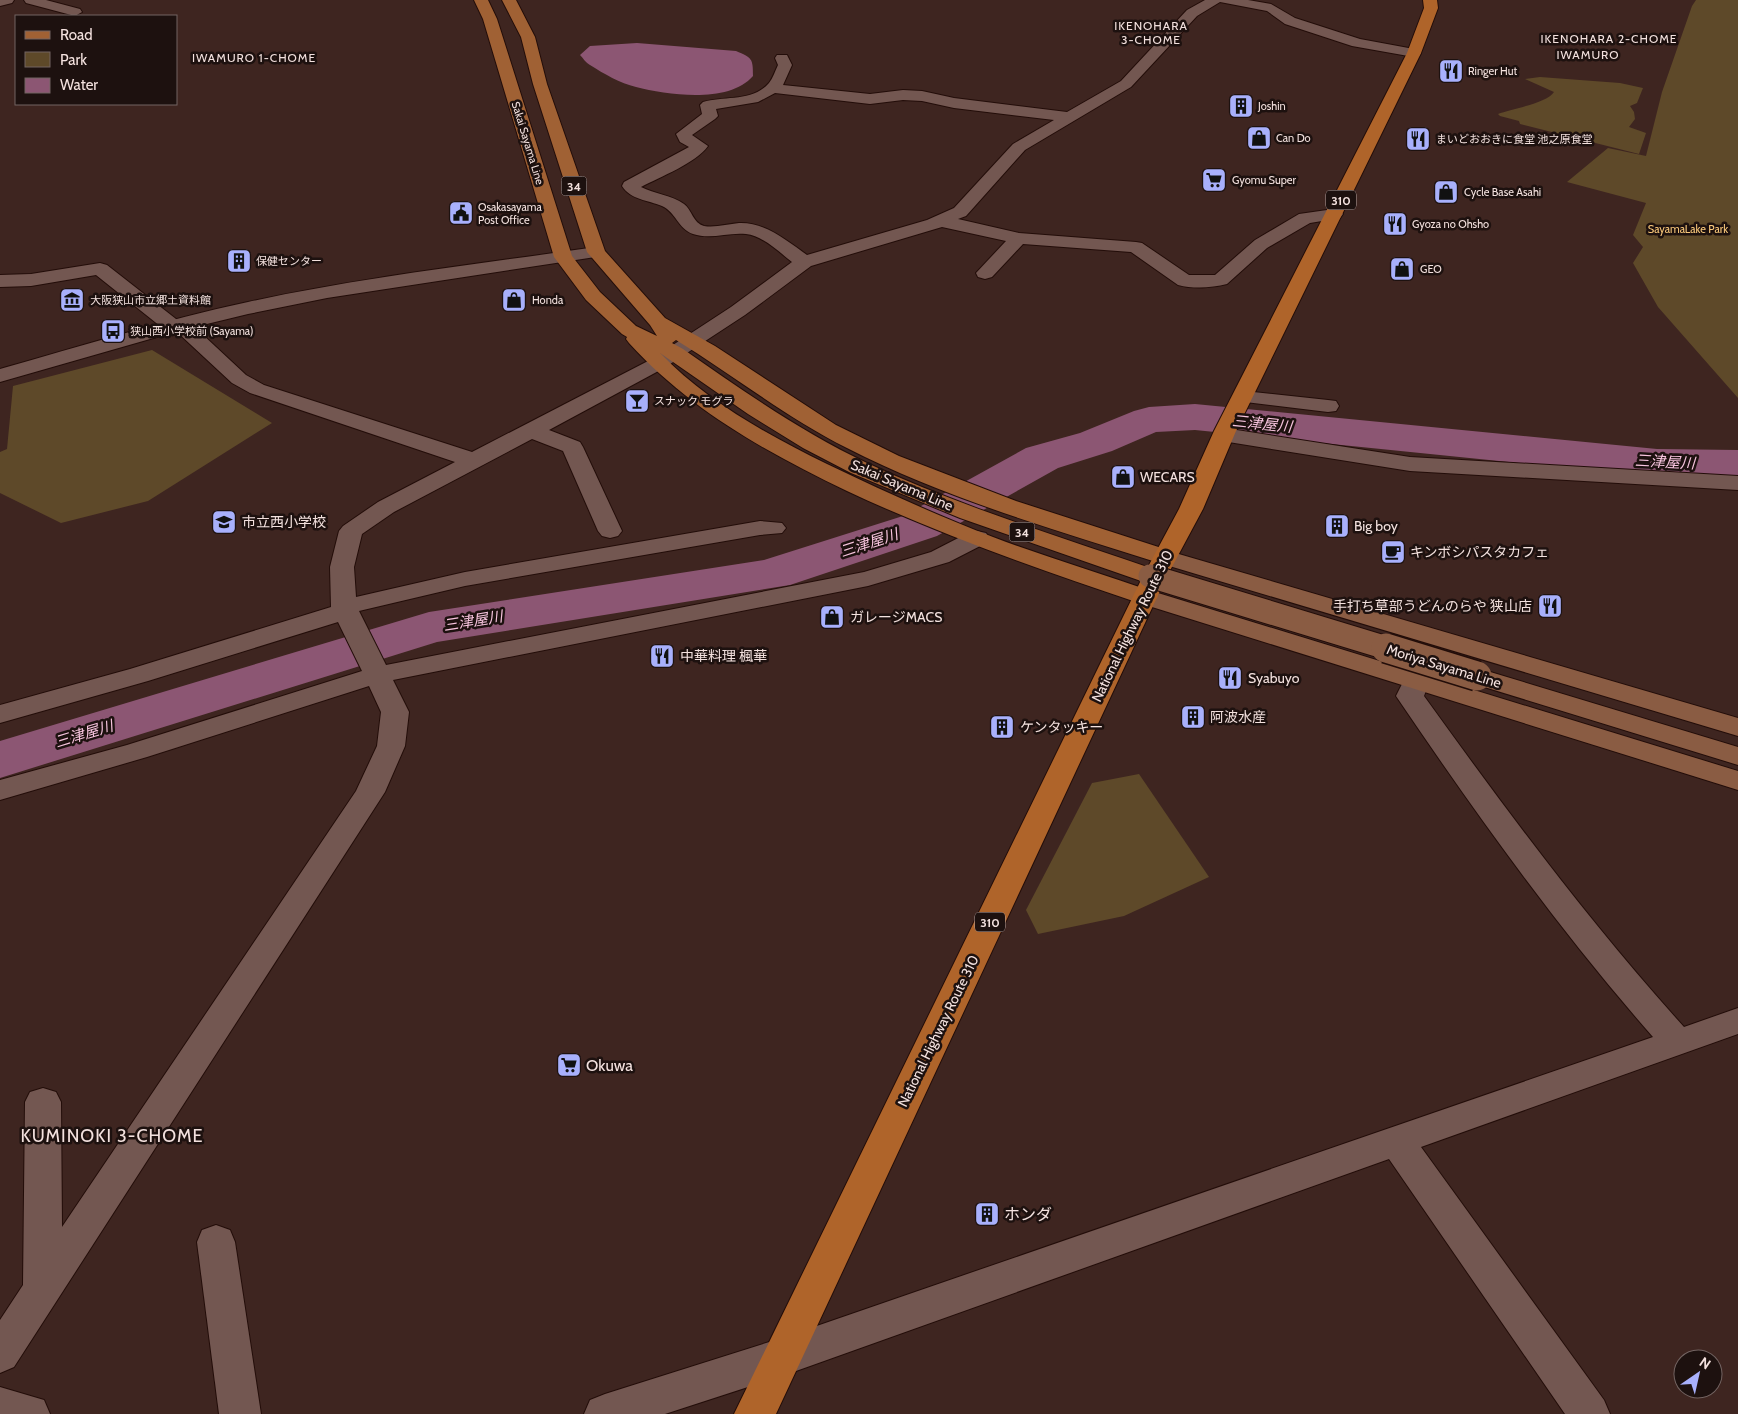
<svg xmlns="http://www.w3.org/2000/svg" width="1738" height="1414" font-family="Cabin,'Noto Sans JP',sans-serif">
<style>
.green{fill:#5e4929}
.water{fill:#8c5673}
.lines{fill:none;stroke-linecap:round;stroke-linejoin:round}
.river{fill:#8c5673;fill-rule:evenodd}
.minor-casing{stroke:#230d09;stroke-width:2}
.tertiary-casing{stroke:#230d09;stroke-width:2}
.secondary-casing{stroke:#230d09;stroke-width:2}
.primary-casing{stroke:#230d09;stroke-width:2}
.trunk-casing{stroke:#230d09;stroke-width:2}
.minor{fill:#735751;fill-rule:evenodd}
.tertiary{fill:#735751;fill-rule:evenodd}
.secondary{fill:#8a5c43;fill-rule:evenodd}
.primary{fill:#a06134;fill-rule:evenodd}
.trunk{fill:#af642a;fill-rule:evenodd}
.secondary-bridge-far1-casing{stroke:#230d09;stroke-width:25;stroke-linecap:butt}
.secondary-bridge-casing{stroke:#230d09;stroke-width:32;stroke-linecap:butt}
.secondary-bridge-far1{stroke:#8a5c43;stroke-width:23}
.secondary-bridge{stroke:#8a5c43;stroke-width:29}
.labels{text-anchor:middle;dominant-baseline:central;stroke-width:5;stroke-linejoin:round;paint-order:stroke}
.far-poi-label{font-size:11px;fill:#f3e1de;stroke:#1d110f;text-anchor:start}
.far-street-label{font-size:11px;fill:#f3e1de;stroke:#1d110f}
.far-park-label{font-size:11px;fill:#fac97b;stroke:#1d110f}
.far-neighbourhood-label{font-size:12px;letter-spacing:1px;fill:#f3e1de;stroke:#1d110f}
.shield{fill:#1d110f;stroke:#b3a3a0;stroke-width:1}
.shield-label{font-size:12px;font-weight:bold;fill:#f3e1de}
.poi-label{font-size:14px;fill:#f3e1de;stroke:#1d110f;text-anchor:start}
.street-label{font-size:14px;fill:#f3e1de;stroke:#1d110f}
.water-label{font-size:15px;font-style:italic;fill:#f8c5df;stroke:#1d110f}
.near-poi-label{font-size:16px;fill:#f3e1de;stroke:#1d110f;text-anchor:start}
.near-neighbourhood-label{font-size:18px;letter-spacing:1px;fill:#f3e1de;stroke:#1d110f}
</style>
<rect width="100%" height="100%" fill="#3e2520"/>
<g class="green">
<polygon points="1696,0 1738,0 1738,398 1658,307 1633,263 1643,247 1633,235 1646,203 1567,182 1608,148 1646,156 1662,92 1692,6"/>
<path d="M 1540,77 L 1620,83 L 1643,88 L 1637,103 L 1630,106 L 1634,112 L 1635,119 L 1629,127 L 1646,133 L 1639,154 L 1520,124 L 1519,121 L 1500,116 L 1498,114 C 1512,109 1547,103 1554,92 L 1525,79 Z"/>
<polygon points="152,350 272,423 148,501 61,523 0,493 0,452 7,449 13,386"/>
<polygon points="1139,774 1209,877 1124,916 1038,934 1026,910 1092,783"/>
</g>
<path class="water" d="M 637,43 L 736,51 C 752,58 753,58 753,76 C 729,104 668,95 636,87 C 620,83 604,74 590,65 C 586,63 583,58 580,55 L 590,46 Z"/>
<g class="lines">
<polygon class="river" points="1195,404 1657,449 1738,450 1738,478 1657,477 1195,430 1156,432 1112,451 1058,468 937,536 790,585 437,642 0,778 0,741 429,612 764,560 903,516 1026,448 1080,433 1134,411 1149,407"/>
<defs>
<g id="minor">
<polygon points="0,0 14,0 12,3 0,6"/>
<polygon points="24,0 46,0 80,9 82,12 75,16 26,3"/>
<path d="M 1205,0 L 1248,0 L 1271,4 L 1295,18 L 1360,39 L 1414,49 L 1419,50 L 1421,53 L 1419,56 L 1414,57 L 1352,46 L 1285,24 L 1267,11 L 1220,2 L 1197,16 L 1131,87 L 1025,150 L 966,216 L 958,219 L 1019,233 L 1136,242 L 1142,243 L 1189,275 L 1215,275 L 1255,240 L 1299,214 L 1334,209 L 1340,210 L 1343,214 L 1340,218 L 1310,223 L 1267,248 L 1227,284 C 1212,288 1193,289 1178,285 L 1131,252 L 1023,244 L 992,277 L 985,279 L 978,277 L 976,273 L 1006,241 L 942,227 L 811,266 L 745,315 L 664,368 L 549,430 L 580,442 L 583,447 L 622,531 L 618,536 L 610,538 L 602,536 L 598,531 L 563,451 L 532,439 L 394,512 L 362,534 L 354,567 L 356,597 L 465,572 L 760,521 L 782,523 L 786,528 L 782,533 L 760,535 L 465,586 L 359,611 L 386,665 L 864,572 L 931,552 L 968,533 L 977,531 L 986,533 L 989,538 L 986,543 L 949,562 L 868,586 L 393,680 L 409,712 L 405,746 L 385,792 L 14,1367 L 0,1373 L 0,1320 L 23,1285 L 25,1102 L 30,1092 L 43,1088 L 56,1092 L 61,1102 L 62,1227 L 356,791 L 377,746 L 381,712 L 369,686 L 147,757 L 0,800 L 0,780 L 127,745 L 362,671 L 338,622 L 148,681 L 0,723 L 0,705 L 130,669 L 331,607 L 330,567 L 339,531 L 343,526 L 378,502 L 455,462 L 250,393 L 232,383 L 176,331 L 165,330 L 96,275 L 31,286 L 0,287 L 0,275 L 31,274 L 100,263 L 107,265 L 176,319 L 187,320 L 246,375 L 264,385 L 472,452 L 650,360 L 731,307 L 792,262 C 779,252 763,236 746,234 C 728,232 711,240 693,234 C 678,229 676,212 662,206 C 648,200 631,200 622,186 L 624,182 L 689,147 L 680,142 L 676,134 L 702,114 L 700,105 L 703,102 C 724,96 753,102 769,83 C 773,78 775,71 778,65 L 775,58 L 777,55 L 787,55 L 792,65 L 783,85 L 870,94 L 903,90 L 922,91 L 954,98 L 1067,112 L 1121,81 L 1187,10 ZM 775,93 L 870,104 L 903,100 L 922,101 L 954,108 L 1054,120 L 1013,144 L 954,208 L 927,220 L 807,255 C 787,241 765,222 739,223 C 728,224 715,228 704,226 C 693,223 692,210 684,204 C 672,195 654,194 641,187 C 660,177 696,163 708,146 L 692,135 L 715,119 L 718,116 L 716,109 L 758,102 Z"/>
<polygon points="1244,391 1328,400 1336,401 1339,406 1336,411 1328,412 1237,401 1233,397 1237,393"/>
<polygon points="1224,428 1410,457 1738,476 1738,490 1410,471 1216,440 1213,435 1216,430"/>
<path d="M 1417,672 L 1427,674 L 1430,680 L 1424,696 C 1506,810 1589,922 1684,1027 L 1738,1008 L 1738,1034 L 1421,1147 L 1604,1400 L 1610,1414 L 1565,1414 L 1389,1159 L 782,1376 L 665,1414 L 584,1414 L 590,1400 L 605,1394 L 782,1338 L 1653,1037 C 1559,930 1476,814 1396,696 L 1407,674 Z"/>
<polygon points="216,1225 230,1230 235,1242 261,1414 219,1414 197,1242 202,1230"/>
<polygon points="0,1387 44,1400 50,1414 0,1414"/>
</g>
<path id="tertiary" d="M 596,247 L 602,248 L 605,252 L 602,256 L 327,298 L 248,314 L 178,331 L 0,382 L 0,369 C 82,346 164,320 248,302 C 363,277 480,264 596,247 Z"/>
<g id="secondary">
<polygon points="1165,550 1738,718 1738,736 1156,562 1153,557 1156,552"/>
<polygon points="1145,589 1738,771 1738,790 1136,602 1132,597 1136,592"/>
<polygon points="1477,668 1738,747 1738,765 1468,682 1464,676 1468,670"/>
</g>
<path id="primary" d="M 474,0 L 488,0 L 497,19 L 572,256 L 600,292 L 636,326 L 657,336 L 650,325 L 587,252 L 533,84 L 521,37 L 502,0 L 516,0 L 535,37 L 547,84 L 605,251 L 665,318 L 715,346 L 836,425 L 899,456 L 1016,501 L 1174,552 L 1177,557 L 1174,562 L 1165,564 L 1156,562 C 1052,529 945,498 847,448 C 787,418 733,375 676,340 L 672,343 L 683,349 C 742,390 801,432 867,463 C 961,507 1061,537 1159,571 L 1162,576 L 1159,581 L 1150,583 L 1141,581 L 960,518 L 851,473 L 803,448 L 748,414 L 660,353 C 706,401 768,435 827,464 C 881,490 936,515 993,537 C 1046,557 1100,573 1154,592 L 1158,597 L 1154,602 L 1145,605 L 1136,602 C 1038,569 941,535 847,491 C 766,452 690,410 629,343 L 626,339 L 627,337 L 622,334 L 586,300 L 554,257 L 483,19 Z"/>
<polygon id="trunk" points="1423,0 1437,0 1438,8 1421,53 1236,431 1203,509 1166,578 776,1414 734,1414 1142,578 1179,509 1214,431 1407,53 1424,8"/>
</defs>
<use href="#minor" class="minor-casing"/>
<use href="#tertiary" class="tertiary-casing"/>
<use href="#secondary" class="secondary-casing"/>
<use href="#primary" class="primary-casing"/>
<use href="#trunk" class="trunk-casing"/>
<use href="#minor" class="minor"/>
<use href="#tertiary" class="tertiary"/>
<use href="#secondary" class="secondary"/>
<use href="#primary" class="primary"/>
<use href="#trunk" class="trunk"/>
<defs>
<polyline id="secondary-bridge-far1" points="1150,576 1390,649"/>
<polyline id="secondary-bridge" points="1386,648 1477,676"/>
</defs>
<use href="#secondary-bridge-far1" class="secondary-bridge-far1-casing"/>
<use href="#secondary-bridge" class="secondary-bridge-casing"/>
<use href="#secondary-bridge-far1" class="secondary-bridge-far1"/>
<use href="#secondary-bridge" class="secondary-bridge"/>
</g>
<defs>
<symbol id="restaurant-square" viewBox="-11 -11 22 22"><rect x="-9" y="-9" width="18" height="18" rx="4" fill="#a8b0fc" stroke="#1d110f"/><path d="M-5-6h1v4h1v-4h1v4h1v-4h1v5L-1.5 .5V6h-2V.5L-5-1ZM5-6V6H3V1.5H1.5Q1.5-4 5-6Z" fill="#111"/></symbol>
<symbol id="building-square" viewBox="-11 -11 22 22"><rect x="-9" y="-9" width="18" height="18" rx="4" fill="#a8b0fc" stroke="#1d110f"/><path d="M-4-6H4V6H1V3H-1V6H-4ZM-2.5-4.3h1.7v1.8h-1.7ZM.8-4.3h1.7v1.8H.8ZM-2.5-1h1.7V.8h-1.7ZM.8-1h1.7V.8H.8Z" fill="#111"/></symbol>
<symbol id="shop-square" viewBox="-11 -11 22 22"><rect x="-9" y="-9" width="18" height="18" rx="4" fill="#a8b0fc" stroke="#1d110f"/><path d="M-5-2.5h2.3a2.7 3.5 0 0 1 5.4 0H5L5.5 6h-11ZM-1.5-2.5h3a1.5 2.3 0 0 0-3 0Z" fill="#111"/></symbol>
<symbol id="supermarket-square" viewBox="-11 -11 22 22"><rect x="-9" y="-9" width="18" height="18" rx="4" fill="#a8b0fc" stroke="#1d110f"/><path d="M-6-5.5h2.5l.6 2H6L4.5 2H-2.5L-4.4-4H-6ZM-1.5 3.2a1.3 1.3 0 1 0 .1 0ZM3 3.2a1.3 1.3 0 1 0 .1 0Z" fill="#111"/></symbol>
<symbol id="civic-square" viewBox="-11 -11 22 22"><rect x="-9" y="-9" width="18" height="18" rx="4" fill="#a8b0fc" stroke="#1d110f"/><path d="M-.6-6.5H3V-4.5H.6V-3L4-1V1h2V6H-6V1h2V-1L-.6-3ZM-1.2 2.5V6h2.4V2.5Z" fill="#111"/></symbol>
<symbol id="museum-square" viewBox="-11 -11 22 22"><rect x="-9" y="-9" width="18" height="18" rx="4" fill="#a8b0fc" stroke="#1d110f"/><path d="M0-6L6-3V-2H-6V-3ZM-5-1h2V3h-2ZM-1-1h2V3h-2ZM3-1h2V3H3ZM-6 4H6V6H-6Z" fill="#111"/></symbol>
<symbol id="bus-square" viewBox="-11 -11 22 22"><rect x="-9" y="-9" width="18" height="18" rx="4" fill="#a8b0fc" stroke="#1d110f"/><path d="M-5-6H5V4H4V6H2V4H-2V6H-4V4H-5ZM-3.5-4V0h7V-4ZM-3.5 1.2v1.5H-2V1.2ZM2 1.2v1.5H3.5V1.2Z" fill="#111"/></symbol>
<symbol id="bar-square" viewBox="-11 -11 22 22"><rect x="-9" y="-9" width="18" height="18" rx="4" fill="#a8b0fc" stroke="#1d110f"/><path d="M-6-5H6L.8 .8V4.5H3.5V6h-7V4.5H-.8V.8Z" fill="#111"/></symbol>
<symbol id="school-square" viewBox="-11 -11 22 22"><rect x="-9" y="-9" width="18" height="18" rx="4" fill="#a8b0fc" stroke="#1d110f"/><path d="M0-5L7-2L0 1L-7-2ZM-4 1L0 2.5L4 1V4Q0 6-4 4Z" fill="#111"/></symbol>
<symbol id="cafe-square" viewBox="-11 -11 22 22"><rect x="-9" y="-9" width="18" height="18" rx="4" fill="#a8b0fc" stroke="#1d110f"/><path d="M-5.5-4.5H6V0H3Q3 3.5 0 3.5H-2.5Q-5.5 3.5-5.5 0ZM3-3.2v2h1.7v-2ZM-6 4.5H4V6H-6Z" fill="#111"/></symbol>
</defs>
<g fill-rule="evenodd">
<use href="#restaurant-square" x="1437" y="57" width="28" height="28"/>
<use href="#building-square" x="1227" y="92" width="28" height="28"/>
<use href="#shop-square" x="1245" y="124" width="28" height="28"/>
<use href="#restaurant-square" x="1404" y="125" width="28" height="28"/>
<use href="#supermarket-square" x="1200" y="166" width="28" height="28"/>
<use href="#shop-square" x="1432" y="178" width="28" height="28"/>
<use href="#civic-square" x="447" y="199" width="28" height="28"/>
<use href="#restaurant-square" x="1381" y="210" width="28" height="28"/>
<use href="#building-square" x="225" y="247" width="28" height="28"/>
<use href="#shop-square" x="1388" y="255" width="28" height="28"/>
<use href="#museum-square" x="58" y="286" width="28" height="28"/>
<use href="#shop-square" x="500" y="286" width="28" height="28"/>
<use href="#bus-square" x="99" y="317" width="28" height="28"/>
<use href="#bar-square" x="623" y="387" width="28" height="28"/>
<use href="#shop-square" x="1109" y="463" width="28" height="28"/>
<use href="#school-square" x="210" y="508" width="28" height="28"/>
<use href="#building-square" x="1323" y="512" width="28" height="28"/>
<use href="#cafe-square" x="1379" y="538" width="28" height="28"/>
<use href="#restaurant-square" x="1536" y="592" width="28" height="28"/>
<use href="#shop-square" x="818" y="603" width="28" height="28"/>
<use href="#restaurant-square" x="648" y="642" width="28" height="28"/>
<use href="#restaurant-square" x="1216" y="664" width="28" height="28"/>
<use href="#building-square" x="1179" y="703" width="28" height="28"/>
<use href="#building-square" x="988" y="713" width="28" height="28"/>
<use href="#supermarket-square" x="555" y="1051" width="28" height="28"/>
<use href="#building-square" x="973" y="1200" width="28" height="28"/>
</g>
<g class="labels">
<g class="far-poi-label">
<text x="1468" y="71">Ringer Hut</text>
<text x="1258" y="106">Joshin</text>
<text x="1276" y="138">Can Do</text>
<text x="1436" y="139">まいどおおきに食堂 池之原食堂</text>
<text x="1232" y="180">Gyomu Super</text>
<text x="1464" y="192">Cycle Base Asahi</text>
<text x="478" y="207">Osakasayama<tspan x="478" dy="13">Post Office</tspan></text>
<text x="1412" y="224">Gyoza no Ohsho</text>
<text x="256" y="261">保健センター</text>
<text x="1420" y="269">GEO</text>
<text x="90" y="300">大阪狭山市立郷土資料館</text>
<text x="532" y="300">Honda</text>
<text x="130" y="331">狭山西小学校前 (Sayama)</text>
<text x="654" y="401">スナック モグラ</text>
</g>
<g class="far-street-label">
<text transform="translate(528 143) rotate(73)">Sakai Sayama Line</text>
</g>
<g class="far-park-label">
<text x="1688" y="229">SayamaLake Park</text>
</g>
<g class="far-neighbourhood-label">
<text x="1151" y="25">IKENOHARA<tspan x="1151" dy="14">3-CHOME</tspan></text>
<text x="1609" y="38">IKENOHARA 2-CHOME</text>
<text x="1588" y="54">IWAMURO</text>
<text x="254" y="57">IWAMURO 1-CHOME</text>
</g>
<g class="shield">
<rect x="561.5" y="176.5" width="25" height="19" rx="4"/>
<rect x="1326" y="190.5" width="30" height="19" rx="4"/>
<rect x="1009.5" y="522.5" width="25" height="19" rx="4"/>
<rect x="975" y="912.5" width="30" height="19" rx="4"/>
</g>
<g class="shield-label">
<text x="574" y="186">34</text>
<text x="1341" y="200">310</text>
<text x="1022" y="532">34</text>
<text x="990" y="922">310</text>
</g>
<g class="poi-label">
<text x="1140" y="477">WECARS</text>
<text x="242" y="522">市立西小学校</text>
<text x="1354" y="526">Big boy</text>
<text x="1410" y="552">キンボシパスタカフェ</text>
<text x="1532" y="606" text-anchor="end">手打ち草部うどんのらや 狭山店</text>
<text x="850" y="617">ガレージMACS</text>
<text x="680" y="656">中華料理 楓華</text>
<text x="1248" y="678">Syabuyo</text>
<text x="1210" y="717">阿波水産</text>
<text x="1020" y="727">ケンタッキー</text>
</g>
<g class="street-label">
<text transform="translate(902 485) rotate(23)">Sakai Sayama Line</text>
<text transform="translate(1132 626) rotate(-64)">National Highway Route 310</text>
<text transform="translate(1444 666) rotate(17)">Moriya Sayama Line</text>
<text transform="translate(938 1031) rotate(-64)">National Highway Route 310</text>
</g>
<g class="water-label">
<text transform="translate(1262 424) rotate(6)">三津屋川</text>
<text transform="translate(1665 462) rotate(3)">三津屋川</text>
<text transform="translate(869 543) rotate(-18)">三津屋川</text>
<text transform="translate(473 621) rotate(-9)">三津屋川</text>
<text transform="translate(84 734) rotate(-17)">三津屋川</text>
</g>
<g class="near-poi-label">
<text x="586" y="1065">Okuwa</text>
<text x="1004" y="1214">ホンダ</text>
</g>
<g class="near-neighbourhood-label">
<text x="112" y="1136">KUMINOKI 3-CHOME</text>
</g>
</g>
<rect x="15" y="15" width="162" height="90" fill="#1d110f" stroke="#736462"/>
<rect x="25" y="31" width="25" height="8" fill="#a06134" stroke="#736462"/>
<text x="60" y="40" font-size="15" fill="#f3e1de">Road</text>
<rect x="25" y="52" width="25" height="15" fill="#5e4929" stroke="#736462"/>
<text x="60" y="65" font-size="15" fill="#f3e1de">Park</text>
<rect x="25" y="78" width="25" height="15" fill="#8c5673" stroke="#736462"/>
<text x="60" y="90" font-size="15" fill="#f3e1de">Water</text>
<g transform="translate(1698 1374) rotate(34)"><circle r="24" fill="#1d110f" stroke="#736462"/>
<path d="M0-4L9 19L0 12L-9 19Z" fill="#a8b0fc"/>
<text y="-8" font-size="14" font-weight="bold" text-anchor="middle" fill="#f3e1de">N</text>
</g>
</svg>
